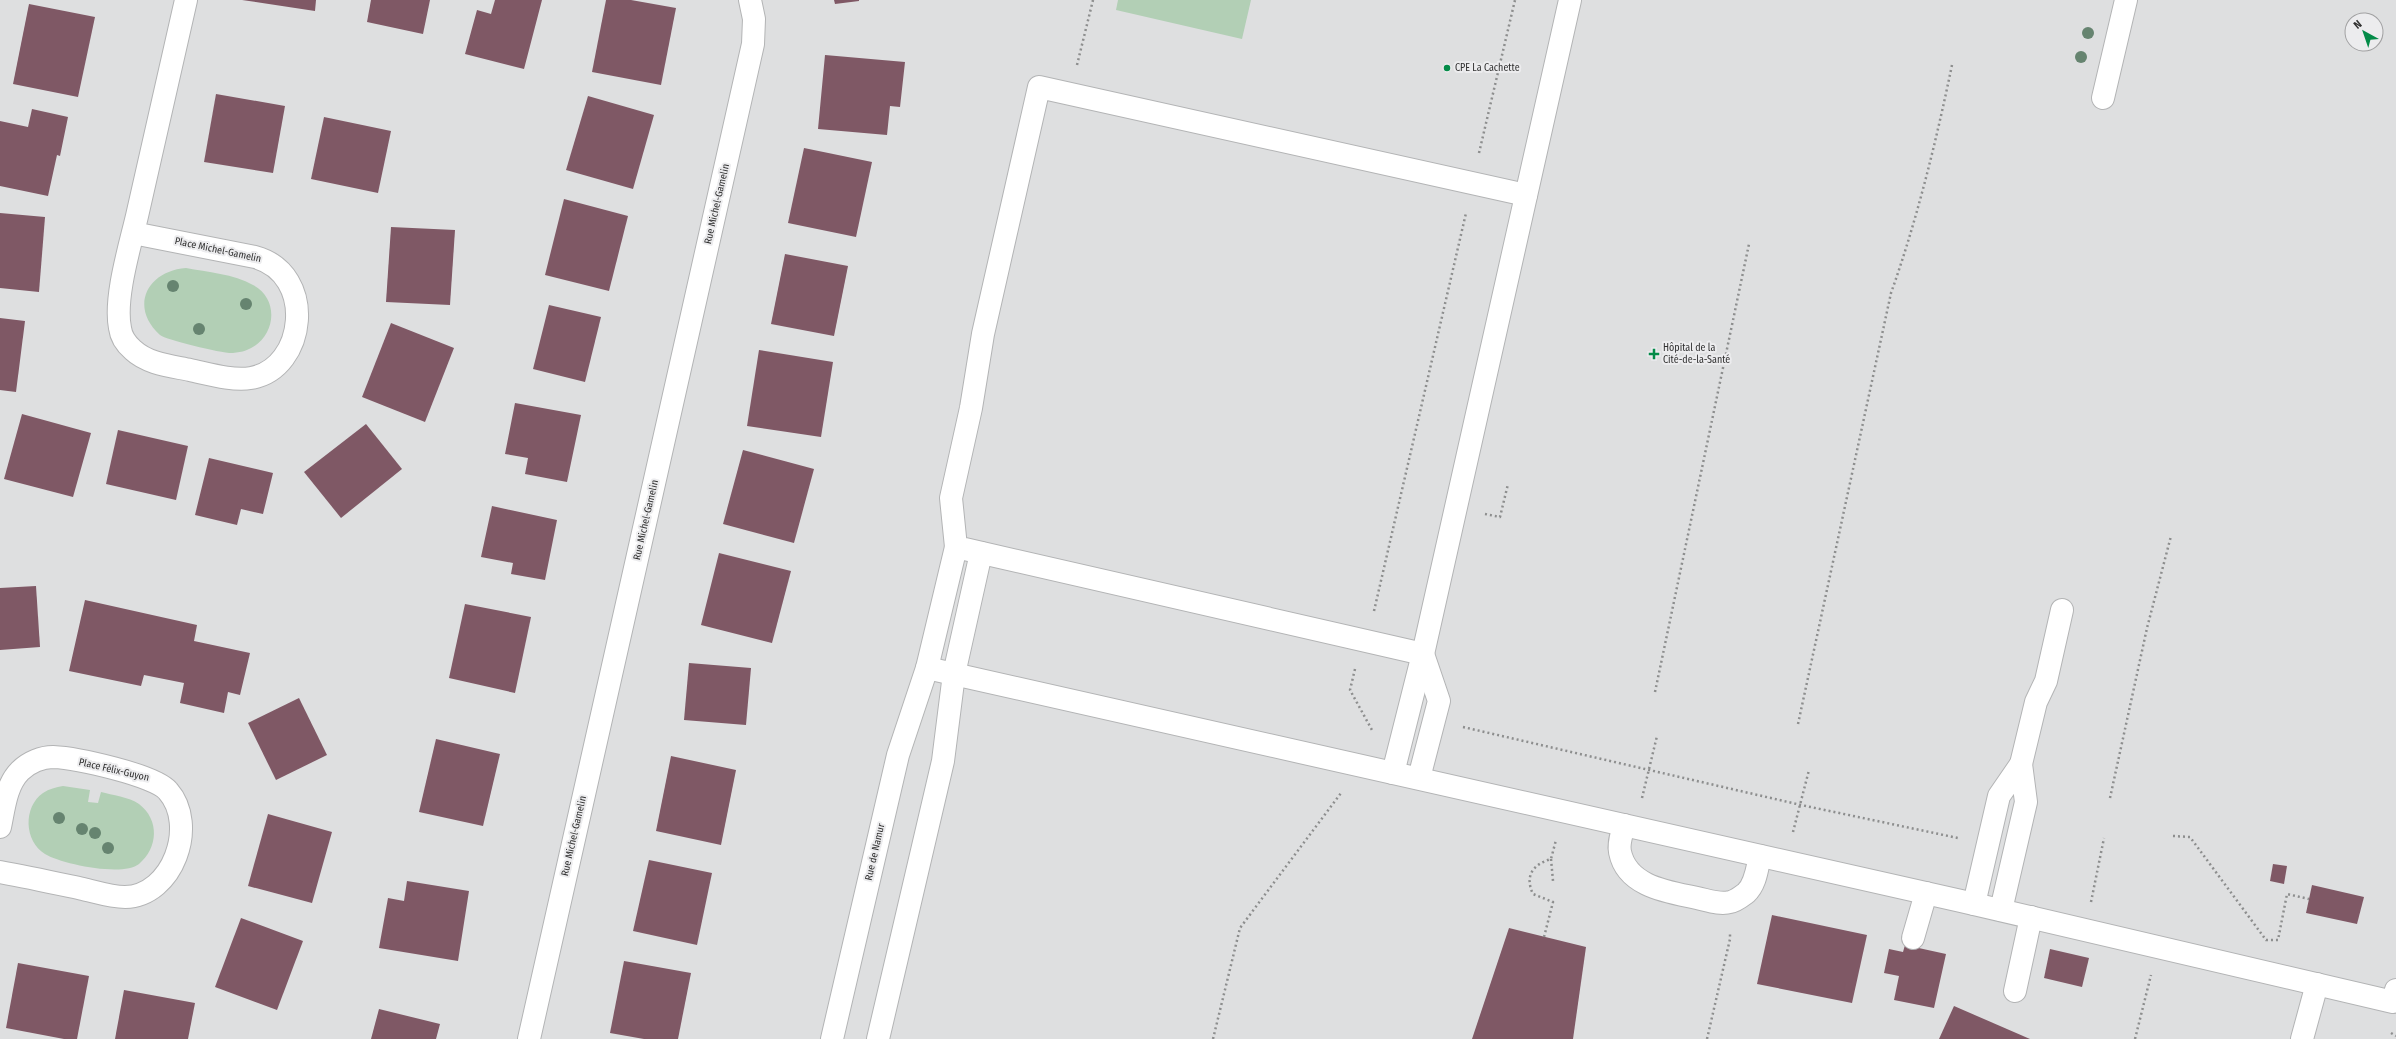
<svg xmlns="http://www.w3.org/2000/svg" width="2396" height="1039" font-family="'Fira Sans Condensed',sans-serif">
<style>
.green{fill:#b2cfb5}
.building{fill:#7f5865}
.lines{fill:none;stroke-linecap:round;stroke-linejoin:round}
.minor-casing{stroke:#b3b4b5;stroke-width:24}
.path{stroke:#8d8e8e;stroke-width:2.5;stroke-dasharray:2 3;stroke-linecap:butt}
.minor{stroke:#fff;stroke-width:22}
.tree{fill:#668470}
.poi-dot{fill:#038b48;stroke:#ececee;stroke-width:1.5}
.labels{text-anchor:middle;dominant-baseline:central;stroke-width:4;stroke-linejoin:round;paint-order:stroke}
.poi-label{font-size:10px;fill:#303030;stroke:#ececee;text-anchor:start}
.street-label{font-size:10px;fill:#303030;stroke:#ececee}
</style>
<rect width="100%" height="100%" fill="#dedfe0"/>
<g class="green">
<polygon points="1118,0 1251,0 1242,39 1116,10"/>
<path d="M 186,268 C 207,272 234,274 253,285 C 285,302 273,351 233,353 C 224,354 166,340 160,335 C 129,307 147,271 186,268 Z"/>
<path d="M 63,786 L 90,790 L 88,802 L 98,803 L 101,792 C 112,795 129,797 139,804 C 160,820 158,848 139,864 C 123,877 61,864 45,854 C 24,841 23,807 43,793 C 49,789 56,787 63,786 Z"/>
</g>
<g class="building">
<polygon points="242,0 316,0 315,11"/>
<polygon points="371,0 430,0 423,34 367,22"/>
<polygon points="495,0 542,0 524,69 465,54 477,10 491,14"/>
<polygon points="606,0 631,0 676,8 661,85 592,72"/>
<polygon points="834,0 859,0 859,1 835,4"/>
<polygon points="29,4 95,17 78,97 13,84"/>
<polygon points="825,55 905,62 900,107 890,106 887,135 818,129"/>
<polygon points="216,94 285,106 273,173 204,162"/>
<polygon points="588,96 654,115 633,189 566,170"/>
<polygon points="32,109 68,117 60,156 57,155 48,196 0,186 0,121 28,127"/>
<polygon points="324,117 391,131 378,193 311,179"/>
<polygon points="804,148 872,162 856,237 788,223"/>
<polygon points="564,199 628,216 609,291 545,275"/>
<polygon points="0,213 45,217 39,292 0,288"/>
<polygon points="391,227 455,230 450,305 386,302"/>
<polygon points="785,254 848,266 834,336 771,324"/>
<polygon points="549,305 601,317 585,382 533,369"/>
<polygon points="0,318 25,321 16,392 0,390"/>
<polygon points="391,323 454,348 425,422 362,397"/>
<polygon points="759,350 833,362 821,437 747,426"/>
<polygon points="515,403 581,415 567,482 525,474 528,458 505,454"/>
<polygon points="22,414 91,433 73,497 4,479"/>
<polygon points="366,424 402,469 341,518 304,472"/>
<polygon points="118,430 188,446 176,500 106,484"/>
<polygon points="743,450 814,469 794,543 723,524"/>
<polygon points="209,458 273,473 263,514 241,509 237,525 195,515"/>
<polygon points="492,506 557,520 545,580 511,574 513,563 481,557"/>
<polygon points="719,553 791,571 772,643 701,625"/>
<polygon points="36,586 40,647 0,650 0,588"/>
<polygon points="85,600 197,625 194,641 250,653 240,695 228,692 224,713 180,703 184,683 144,675 141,686 69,671"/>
<polygon points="465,604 531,617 515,693 449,678"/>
<polygon points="689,663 751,668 746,725 684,720"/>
<polygon points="299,698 327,755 276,780 248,723"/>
<polygon points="436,739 500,754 483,826 419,812"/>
<polygon points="671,756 736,770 721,845 656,831"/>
<polygon points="268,814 332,832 312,903 248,886"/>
<polygon points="649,860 712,873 697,945 633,931"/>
<polygon points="2273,864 2287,866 2284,884 2270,881"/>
<polygon points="407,881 469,891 458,961 379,948 388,898 404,901"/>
<polygon points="2312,885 2364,897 2357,924 2306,913"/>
<polygon points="1772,915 1867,935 1852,1003 1757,984"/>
<polygon points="241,918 303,941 277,1010 215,987"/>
<polygon points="1509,928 1586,947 1573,1039 1472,1039"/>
<polygon points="1905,945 1946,954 1934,1008 1894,1000 1899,976 1884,973 1889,949 1903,952"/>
<polygon points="2050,949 2089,958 2082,987 2044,978"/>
<polygon points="624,961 691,973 678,1039 644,1039 610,1033"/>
<polygon points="18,963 89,976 77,1039 64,1039 6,1028"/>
<polygon points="124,990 195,1003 188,1039 115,1039"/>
<polygon points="1954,1006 2030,1039 1939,1039"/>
<polygon points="379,1009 440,1024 436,1039 371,1039"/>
</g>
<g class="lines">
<defs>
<g id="minor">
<polyline points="2103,98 2126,0"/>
<path d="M 133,233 L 255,257 C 317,274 306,369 251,378 C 232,381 209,374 190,370 C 171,366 148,364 133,350 C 126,344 121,336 120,328 C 114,298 130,246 137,216 C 153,144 170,72 186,0"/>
<polyline points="1423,654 956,547 951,498 971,408 983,334 1039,87 1526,195"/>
<polyline points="927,668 1961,901 2393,1002 2396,990"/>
<polyline points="2021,764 2036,702 2046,681 2062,610"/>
<polyline points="1393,773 1423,654 1570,0"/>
<polyline points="1419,778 1439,701 1423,654"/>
<path d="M 1624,825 C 1622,834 1618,843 1620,852 C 1627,887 1669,892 1697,898 C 1707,900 1720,905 1730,902 C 1736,901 1742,896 1746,893 C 1756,884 1757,868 1760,856"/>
<path d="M 0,827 C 4,808 6,785 20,771 C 29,762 42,757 53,757 C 76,758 155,775 168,791 C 198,825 173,896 125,897 C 111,897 96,892 83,889 C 55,883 28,877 0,872"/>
<polyline points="1974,904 1999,796 2021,764 2026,802 2001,910"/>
<polyline points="1913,938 1926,893"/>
<polyline points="2015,991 2031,917"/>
<polyline points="529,1039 753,44 754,19 750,0"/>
<polyline points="832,1039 898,755 927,668 956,547"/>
<polyline points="878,1039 943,761 954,674 981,553"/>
<polyline points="2302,1039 2317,984"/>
</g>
</defs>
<use href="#minor" class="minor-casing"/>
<g class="path">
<polyline points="1077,65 1093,0"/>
<polyline points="1479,153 1515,0"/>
<polyline points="1485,514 1500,517 1508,484"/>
<polyline points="1374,611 1466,213"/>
<polyline points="1355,669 1350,690 1372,730"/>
<polyline points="1655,692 1749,244"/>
<path d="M 1798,724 L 1891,293 C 1917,220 1936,142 1952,65"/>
<polyline points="1463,727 1801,805 1958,838"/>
<polyline points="1642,798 1657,736"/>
<polyline points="2110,798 2147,628 2171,536"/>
<polyline points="1793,832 1809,770"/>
<polyline points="2173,836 2190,837 2266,940 2278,940 2287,894 2309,899"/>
<polyline points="1551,859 1553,881"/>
<polyline points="2091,902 2104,838"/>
<path d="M 1544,937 L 1553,902 L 1533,894 C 1524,875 1534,864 1551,859 L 1556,840"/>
<polyline points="2391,1033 2396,1036"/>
<polyline points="1213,1039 1240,928 1341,793"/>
<polyline points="1707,1039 1730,939 1730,932"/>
<polyline points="2135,1039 2151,975"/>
</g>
<use href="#minor" class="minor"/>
</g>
<g class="tree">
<circle cx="2088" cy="33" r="6"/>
<circle cx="2081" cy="57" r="6"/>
<circle cx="173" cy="286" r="6"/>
<circle cx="246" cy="304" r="6"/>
<circle cx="199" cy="329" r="6"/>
<circle cx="59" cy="818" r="6"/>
<circle cx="82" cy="829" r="6"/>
<circle cx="95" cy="833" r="6"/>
<circle cx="108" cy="848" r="6"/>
</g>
<g class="poi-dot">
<circle cx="1447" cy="68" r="4"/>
<path d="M1652 348h4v4h4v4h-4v4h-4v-4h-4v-4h4z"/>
</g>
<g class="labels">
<g class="poi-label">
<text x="1455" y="68">CPE La Cachette</text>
<text x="1663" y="348">Hôpital de la<tspan x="1663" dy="12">Cité-de-la-Santé</tspan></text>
</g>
<g class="street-label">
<text transform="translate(717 204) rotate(-77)">Rue Michel-Gamelin</text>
<text transform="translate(218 250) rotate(12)">Place Michel-Gamelin</text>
<text transform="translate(646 520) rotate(-77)">Rue Michel-Gamelin</text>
<text transform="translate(114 770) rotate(13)">Place Félix-Guyon</text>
<text transform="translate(574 836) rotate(-77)">Rue Michel-Gamelin</text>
<text transform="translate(875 852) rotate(-77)">Rue de Namur</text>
</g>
</g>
<g transform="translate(2364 32) rotate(320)"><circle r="19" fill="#ececee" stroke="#a1a1a2"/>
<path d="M0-3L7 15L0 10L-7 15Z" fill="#038b48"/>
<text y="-6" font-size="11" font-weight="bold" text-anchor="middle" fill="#303030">N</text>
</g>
</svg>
